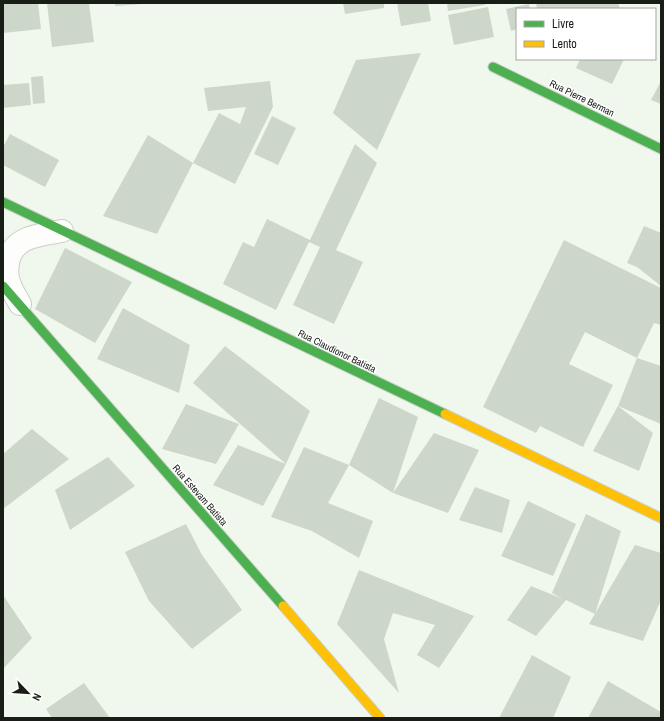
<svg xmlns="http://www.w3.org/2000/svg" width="664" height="721" font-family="'Archivo Narrow',sans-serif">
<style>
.building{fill:#cdd7c9}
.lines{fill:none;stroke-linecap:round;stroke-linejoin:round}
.street-casing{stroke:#cad0c7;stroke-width:24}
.fast-casing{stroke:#cad0c7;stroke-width:11}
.slow-casing{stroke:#cad0c7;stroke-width:11}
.street{stroke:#fdfefc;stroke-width:22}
.fast{stroke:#4caf50;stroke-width:9}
.slow{stroke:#ffc107;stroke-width:9}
.labels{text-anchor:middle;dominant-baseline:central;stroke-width:3;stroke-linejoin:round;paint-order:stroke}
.street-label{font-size:10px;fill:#181d16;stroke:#fff}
</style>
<rect width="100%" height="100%" fill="#f0f7ec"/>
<g class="building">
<polygon points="3,3 38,3 41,29 3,33"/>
<polygon points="47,3 89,3 94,42 52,47"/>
<polygon points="115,3 143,3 143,4 115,6"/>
<polygon points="343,3 384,3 384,8 345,14"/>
<polygon points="397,3 428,3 431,21 401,26"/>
<polygon points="447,3 485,3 485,5 448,11"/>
<polygon points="536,3 618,3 620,9 537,9"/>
<polygon points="529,4 530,9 517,9 517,29 511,31 506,9"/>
<polygon points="488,7 494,37 454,45 448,15"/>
<polygon points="421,53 377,150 333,113 356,60"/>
<polygon points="580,59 624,59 612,84 576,68"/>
<polygon points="43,76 45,103 33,104 31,77"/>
<polygon points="270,81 273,107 235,184 193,163 219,113 240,124 246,107 208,111 204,88"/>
<polygon points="661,81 661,104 651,100"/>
<polygon points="29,83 31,105 3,108 3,85"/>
<polygon points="272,116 296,128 278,165 254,154"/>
<polygon points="10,134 59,160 45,187 3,165 3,147"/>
<polygon points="148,135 193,163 157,234 103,216"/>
<polygon points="355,144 377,163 336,250 363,262 334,324 293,305 320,247 309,242 276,310 223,284 243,242 254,247 267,219 310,240"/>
<polygon points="644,226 661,233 661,286 637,267 627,263"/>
<polygon points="564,240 661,288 661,325 654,323 637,358 585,332 569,364 613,385 583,447 540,426 536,433 483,407"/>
<polygon points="65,248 132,282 95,343 35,309"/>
<polygon points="123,308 190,345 179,393 97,359"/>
<polygon points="225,346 310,411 286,464 193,383"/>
<polygon points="637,358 661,366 661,424 618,406"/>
<polygon points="379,398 418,417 393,493 349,465 328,503 373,521 359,558 312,531 271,517 304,447 349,465"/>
<polygon points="186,404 239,424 216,464 162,449"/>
<polygon points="618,406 653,433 639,471 593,451"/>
<polygon points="32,429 69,459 3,509 3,454"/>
<polygon points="434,433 479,450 448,513 393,493"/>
<polygon points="238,445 286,464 263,506 213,485"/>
<polygon points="108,457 135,486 70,530 55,490"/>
<polygon points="475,487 510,500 502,533 459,520"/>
<polygon points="528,501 576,524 553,576 501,556"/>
<polygon points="586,514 621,531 595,614 566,600 536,636 507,620 531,586 563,599 552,593"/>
<polygon points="186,524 202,555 242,610 192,649 149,601 125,552"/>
<polygon points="635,545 661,553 661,600 643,641 589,624"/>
<polygon points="359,570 474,616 439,668 417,655 435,625 393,613 384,639 399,693 337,624"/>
<polygon points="3,595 32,638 3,669"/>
<polygon points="532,655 571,677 553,718 499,718"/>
<polygon points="608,681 661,712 661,718 588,718"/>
<polygon points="84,683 110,718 52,718 46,709"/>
</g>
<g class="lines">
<defs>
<path id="street" d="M 20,304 C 16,297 11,289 9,282 C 7,276 7,269 8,263 C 12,236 40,235 62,231"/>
<g id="fast">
<polyline points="493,67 661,149"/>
<polyline points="3,202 445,414"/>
<polyline points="3,286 283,606"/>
</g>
<g id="slow">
<polyline points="445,414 661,518"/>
<polyline points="283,606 380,718"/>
</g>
</defs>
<use href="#street" class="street-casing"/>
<use href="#fast" class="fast-casing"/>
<use href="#slow" class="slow-casing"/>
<use href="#street" class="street"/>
<use href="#fast" class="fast"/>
<use href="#slow" class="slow"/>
</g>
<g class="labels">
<g class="street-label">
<text transform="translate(582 98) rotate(26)">Rua Pierre Berman</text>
<text transform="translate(337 351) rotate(26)">Rua Claudionor Batista</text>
<text transform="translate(200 495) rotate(49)">Rua Estevam Batista</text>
</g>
</g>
<rect width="664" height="721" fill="none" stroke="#181d16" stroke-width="8"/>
<rect x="516" y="8" width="140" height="52" fill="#ffffff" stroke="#a3a5a2"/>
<rect x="524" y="21" width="20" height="6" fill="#4caf50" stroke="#a3a5a2"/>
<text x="552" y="28" font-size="12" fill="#181d16">Livre</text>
<rect x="524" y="41" width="20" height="6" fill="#ffc107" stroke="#a3a5a2"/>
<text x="552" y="48" font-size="12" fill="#181d16">Lento</text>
<g transform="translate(28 693) rotate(115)" stroke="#ffffff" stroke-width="3" paint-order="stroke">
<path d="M0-3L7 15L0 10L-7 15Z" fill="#181d16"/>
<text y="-6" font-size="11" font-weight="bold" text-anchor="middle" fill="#181d16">N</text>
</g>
</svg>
